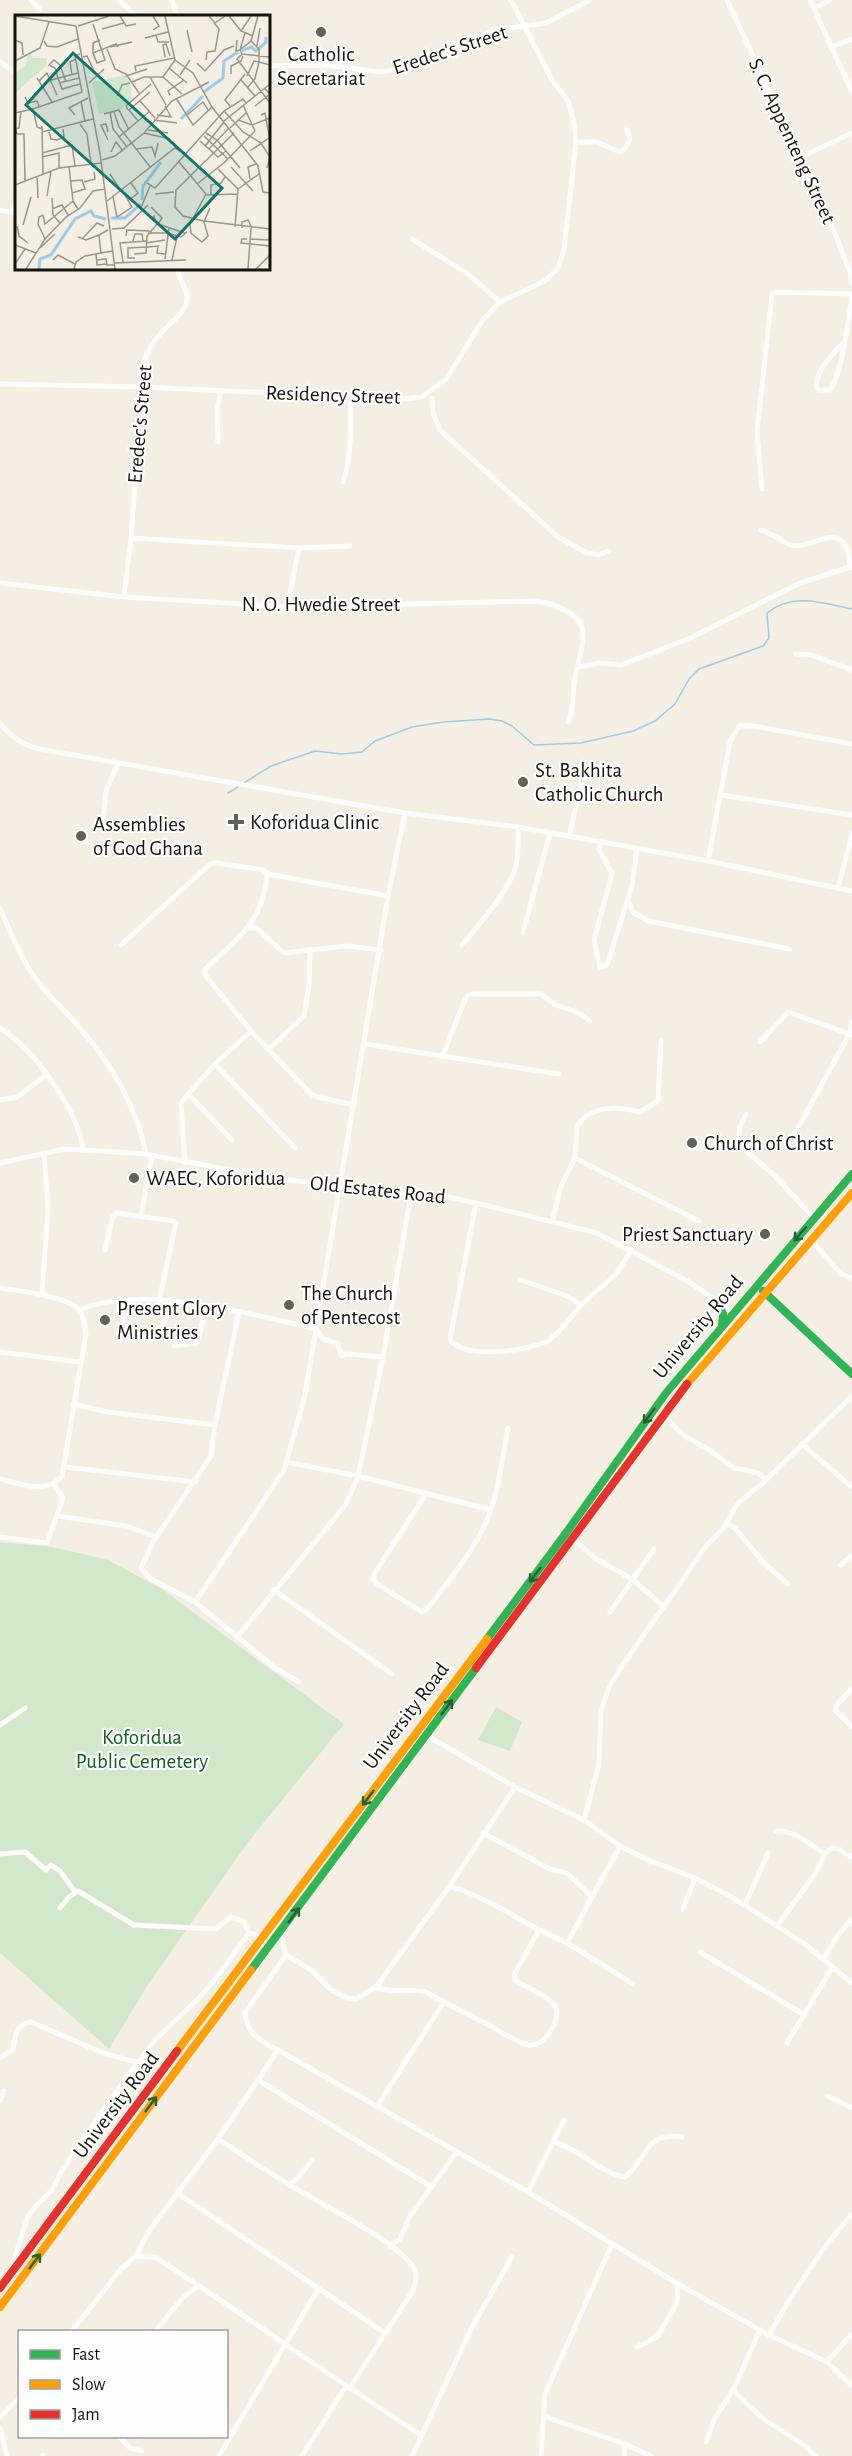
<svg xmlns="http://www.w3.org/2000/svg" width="852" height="2456" font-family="'Alegreya Sans',sans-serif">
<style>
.green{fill:#d2e8cb}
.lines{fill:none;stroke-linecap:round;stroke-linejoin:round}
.stream{stroke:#99cce9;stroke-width:1.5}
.street{stroke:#fdfcfb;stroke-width:5}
.fast{stroke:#30b455;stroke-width:8}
.slow{stroke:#ff9f0a;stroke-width:8}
.jam{stroke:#e5322d;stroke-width:8}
.oneway{stroke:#236330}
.poi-dot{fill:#645f57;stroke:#fefefe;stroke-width:2}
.labels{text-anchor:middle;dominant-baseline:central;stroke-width:4.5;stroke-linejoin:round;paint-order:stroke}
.street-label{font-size:21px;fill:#16120c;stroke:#fefefe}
.poi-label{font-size:21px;fill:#16120c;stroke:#fefefe;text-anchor:start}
.park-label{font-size:21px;fill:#08621b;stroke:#fefefe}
.inset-river{fill:none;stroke:#99cce9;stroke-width:3}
.inset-road{fill:none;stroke:#9b968d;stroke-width:1.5}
.view{fill:#0f766e;fill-opacity:0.15;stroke:#0f766e;stroke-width:3}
.inset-edge{fill:none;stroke:#16120c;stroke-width:3}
</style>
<rect width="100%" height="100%" fill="#f4eee3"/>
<g class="green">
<polygon points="0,1542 53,1547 108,1560 162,1589 344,1724 248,1842 147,1986 109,2049 0,1953"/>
<polygon points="496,1707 522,1722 510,1751 478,1740"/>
</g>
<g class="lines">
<g class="stream">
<path d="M 244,783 L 271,766 L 315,751 L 342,754 L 362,752 L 375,741 L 412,727 L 443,722 L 489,719 L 502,721 L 512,726 L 534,745 L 581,743 L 633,731 L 655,721 L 675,704 L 689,679 L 699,669 L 763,646 L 769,638 L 767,613 C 792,592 823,603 852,609"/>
<polyline points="228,793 238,787"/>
</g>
<g class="street">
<polyline points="31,0 40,10"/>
<polyline points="119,0 135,16"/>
<polyline points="172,0 177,16"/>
<polyline points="727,0 834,231 850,272 852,283"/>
<polyline points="810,0 852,92"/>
<polyline points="814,8 830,0"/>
<polyline points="831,47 852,39"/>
<polyline points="0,61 16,74"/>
<polyline points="268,66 326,65 380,72 406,68 495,30 546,23 590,0"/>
<polyline points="576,142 597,142 620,152 624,150 630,140 627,129"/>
<polyline points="799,158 852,133"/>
<polyline points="16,171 16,184"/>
<polyline points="0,210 16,213"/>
<polyline points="13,212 16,200"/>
<polyline points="412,239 468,274 500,302"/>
<path d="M 844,342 C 833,354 817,369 816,386 L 819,390 L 830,390 C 842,375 849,316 852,295"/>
<polyline points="0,384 142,387 405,399 422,397 446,379 483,320 500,302 545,281 558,268 564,250 576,142 574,122 568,101 552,80 511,0"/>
<polyline points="432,398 433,413 440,430 558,537 587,553 599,555 608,551"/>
<polyline points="218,442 217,409 221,391"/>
<path d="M 343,482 C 351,461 352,420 350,396"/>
<polyline points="762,489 757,432 772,294 776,292 852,294"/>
<path d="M 761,530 C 770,533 784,542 791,545 C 809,551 837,522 847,549 C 849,555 849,562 851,568"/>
<polyline points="131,538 299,548 350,546"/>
<path d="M 0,583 L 124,597 L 292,607 L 535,601 C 552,603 584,613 583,635 C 583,649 578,663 575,676 C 572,692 575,707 568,722"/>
<path d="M 124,597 L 131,538 L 142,387 C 139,359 151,342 171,323 C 178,317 186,309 187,300 C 188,289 179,279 177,268"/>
<polyline points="287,607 299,548"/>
<polyline points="796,654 811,655 852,670"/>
<polyline points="578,667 600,663 621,665 688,639 798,584 850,567"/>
<path d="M 0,723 C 11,737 21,744 39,749 L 405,813 L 518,827 L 708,861 L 852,891"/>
<polyline points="721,795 852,815"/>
<polyline points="103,822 106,791 118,763"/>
<polyline points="569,836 584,773"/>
<polyline points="601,842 599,849 612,874 594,940 600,967 607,965 632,886 637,849"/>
<polyline points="708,861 730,742 739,726 754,726 852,744"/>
<polyline points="267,874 388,896"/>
<polyline points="838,888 852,834"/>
<polyline points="628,900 633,912 648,921 790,949"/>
<path d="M 0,908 C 11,933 21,960 38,982 C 52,1000 70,1015 84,1033 C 113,1066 138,1111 146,1154"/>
<polyline points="248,928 256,928 284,953 310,950 309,985 304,1016 269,1049"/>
<polyline points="523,932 550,833"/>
<path d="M 121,945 L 210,864 L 216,863 L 264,870 L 267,874 C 263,923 238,938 205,969 L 205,975 L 251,1031 L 311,1094 L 317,1097 L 354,1105"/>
<path d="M 462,945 C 478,926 510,889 516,866 C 519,853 518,840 518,827"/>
<polyline points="310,950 347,946 381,950"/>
<path d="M 0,1028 C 33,1048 79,1111 83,1150"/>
<polyline points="760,1042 788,1012 852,1035"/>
<polyline points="365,1044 559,1074"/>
<polyline points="442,1057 464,1002 467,996 472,994 541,994 556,1005 579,1013 590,1021"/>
<polyline points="215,1064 295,1148"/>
<polyline points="188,1094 232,1140"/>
<polyline points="0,1100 17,1097 46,1075"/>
<polyline points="746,1114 740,1126 739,1135 747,1152 773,1174 814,1218"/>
<polyline points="795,1133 850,1033 852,1022"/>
<path d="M 575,1158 L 577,1126 C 591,1105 618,1106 640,1112 L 658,1101 L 661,1040"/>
<polyline points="0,1163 65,1149 117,1152 146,1154 256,1175 339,1187 448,1197 476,1203 597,1233 689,1282 743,1319"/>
<polyline points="185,1163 181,1104 183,1100 215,1064 251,1031"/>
<path d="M 476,1203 L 450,1339 C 460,1360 532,1351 549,1340 C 562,1331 571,1317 581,1305"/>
<polyline points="141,1215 152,1156"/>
<polyline points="552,1222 561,1186 575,1158 699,1221"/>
<polyline points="811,1240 841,1274 852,1278"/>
<polyline points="105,1250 113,1216 117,1213 173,1221 176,1223 159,1301"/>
<polyline points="521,1280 567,1296 581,1305 617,1273 631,1250"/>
<path d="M 0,1288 C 19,1291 67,1296 79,1310 C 84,1316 85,1326 86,1334 L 62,1476 C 46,1495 22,1484 0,1479"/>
<polyline points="42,1293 48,1209 44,1153"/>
<path d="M 122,1300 L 124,1330 C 129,1334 132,1334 138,1335 C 160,1337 167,1318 175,1301"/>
<path d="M 79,1310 C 145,1283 248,1314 316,1329 L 323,1339 L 337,1343 L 342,1356 L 346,1354 L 383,1357"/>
<polyline points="239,1312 215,1425 211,1456 153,1542 141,1568 151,1579 195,1602 275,1668 299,1682"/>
<polyline points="174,1346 196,1343 199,1338 206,1305"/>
<polyline points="0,1352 80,1362"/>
<polyline points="73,1404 108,1412 215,1425"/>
<polyline points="664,1416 684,1436 708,1449 734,1468 758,1473 766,1480"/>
<polyline points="802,1444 852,1487"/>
<polyline points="286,1462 358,1476 491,1510"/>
<polyline points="65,1467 196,1482"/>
<path d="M 426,1494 L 374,1574 L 374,1580 L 377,1584 L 422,1612 L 427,1609 C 450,1579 479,1546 491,1509 C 500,1483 503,1455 508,1428"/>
<polyline points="58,1516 126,1526 156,1537"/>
<polyline points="726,1524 734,1527 764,1563 788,1584"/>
<polyline points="0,1537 47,1543 63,1498 54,1485"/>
<polyline points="572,1538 596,1559 632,1579 663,1606"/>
<polyline points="841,1565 852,1555"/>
<polyline points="274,1590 392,1674"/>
<polyline points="195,1602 284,1470 305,1395 388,896 405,813"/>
<polyline points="610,1612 654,1549"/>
<polyline points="237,1637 346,1504 358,1476 383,1357 411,1194"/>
<polyline points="852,1688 836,1706 836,1711 852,1727"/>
<polyline points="0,1725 25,1708"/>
<polyline points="426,1735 515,1787 584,1820 620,1846 648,1860 695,1878 730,1896 802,1942 852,1983"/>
<polyline points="584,1820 599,1764 601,1710 609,1687 622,1666 707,1545 723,1529 737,1504 766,1480 852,1396"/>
<path d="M 776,1831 C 795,1830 809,1844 825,1854"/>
<polyline points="483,1833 550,1869 567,1873 591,1896"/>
<polyline points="0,1854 25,1852 46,1870 51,1865 60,1871 75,1892"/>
<polyline points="449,1887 460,1889 493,1904 539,1930 567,1943 632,1983"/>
<polyline points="745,1905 768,1853"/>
<polyline points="60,1908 69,1897 78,1891 134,1925 216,1929 230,1917 243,1921 249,1933 263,1936"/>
<polyline points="683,1909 695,1878"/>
<polyline points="777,1926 815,1874 825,1854 832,1848 839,1849 852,1858"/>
<polyline points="567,1943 620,1846"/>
<polyline points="700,1952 803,2014"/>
<path d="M 286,1955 L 311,1970 L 331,1990 L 347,1998 L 356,1999 L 376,1987 C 392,1994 408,1988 426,1992 C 444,2003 464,2012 483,2022 C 498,2029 513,2041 528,2045 C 544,2049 563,2018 555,2006 C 548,1995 527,1988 516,1981 L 514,1975 L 539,1930"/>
<polyline points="823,1959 839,1934 852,1919"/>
<polyline points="376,1987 449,1887 515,1787"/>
<polyline points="787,2043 832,1968"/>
<path d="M 278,2050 C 261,2041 247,2035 245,2013 L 286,1955 L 280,1934"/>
<path d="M 0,2058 L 13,2049 C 15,2036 16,2024 31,2022 L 103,2053 L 139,2063"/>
<polyline points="258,2080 432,2187"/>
<polyline points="827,2096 852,2108"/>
<polyline points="0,2101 4,2091"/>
<polyline points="377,2106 444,2002"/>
<path d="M 218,2139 C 243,2155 267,2172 293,2187 C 318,2202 404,2245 415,2270 C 418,2277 415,2285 412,2292 L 349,2389"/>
<path d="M 554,2142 C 578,2148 604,2175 625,2177 C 647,2160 644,2131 682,2137"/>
<polyline points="289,2185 297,2179 312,2160"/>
<polyline points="528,2192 564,2120"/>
<polyline points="177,2193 385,2333"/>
<polyline points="390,2246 400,2239 410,2216 456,2153"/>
<path d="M 136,2256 L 155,2257 C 245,2315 331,2377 421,2435"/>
<polyline points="11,2269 28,2216 35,2207 52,2190 61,2172 110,2100 155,2040 200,1997 217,1977 249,1933"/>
<polyline points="760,2330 734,2388 735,2392 763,2419 806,2446 815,2456"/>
<polyline points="71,2332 121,2269 136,2256 149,2231 218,2139 278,2050 528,2192 678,2284 769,2335 827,2362 852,2334"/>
<path d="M 154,2332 C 170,2317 179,2295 200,2286"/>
<path d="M 769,2335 C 793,2292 819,2251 852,2214"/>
<polyline points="637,2347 657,2337 677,2303 678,2284"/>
<polyline points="827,2362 852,2386"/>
<polyline points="543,2416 625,2444 651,2456"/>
<polyline points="0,2417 20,2397"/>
<polyline points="0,2428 7,2456"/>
<polyline points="119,2436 130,2448 142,2451"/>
<polyline points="706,2442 714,2420 734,2388"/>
<polyline points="43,2456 43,2455"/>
<polyline points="219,2456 318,2289"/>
<polyline points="302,2456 346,2386"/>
<polyline points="412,2456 471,2329 512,2257"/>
<polyline points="541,2456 545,2394 612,2244"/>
<polyline points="624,2456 625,2444"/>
</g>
<g class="fast">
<polyline points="763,1291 852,1374"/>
<polyline points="718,1303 723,1314 722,1326"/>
<polyline points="487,1639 566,1533 666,1393 852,1174"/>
<polyline points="251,1970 476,1668"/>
</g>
<g class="slow">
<polyline points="687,1384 852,1193"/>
<polyline points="177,2051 487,1639"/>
<polyline points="0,2307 251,1970"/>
</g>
<g class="jam">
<polyline points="476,1668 687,1384"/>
<polyline points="0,2288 177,2051"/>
</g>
</g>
<defs><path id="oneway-shaft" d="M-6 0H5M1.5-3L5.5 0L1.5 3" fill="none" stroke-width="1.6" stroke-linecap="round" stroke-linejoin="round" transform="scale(1.5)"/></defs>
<g class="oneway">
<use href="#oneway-shaft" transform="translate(800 1234) rotate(131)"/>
<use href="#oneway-shaft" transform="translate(649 1416) rotate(126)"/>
<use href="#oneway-shaft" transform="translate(535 1575) rotate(127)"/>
<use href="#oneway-shaft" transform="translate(447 1707) rotate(-53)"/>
<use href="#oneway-shaft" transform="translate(368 1798) rotate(127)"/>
<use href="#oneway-shaft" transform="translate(294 1915) rotate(-54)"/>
<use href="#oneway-shaft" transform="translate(151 2104) rotate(-53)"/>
<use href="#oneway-shaft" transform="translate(35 2261) rotate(-53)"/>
</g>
<g class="poi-dot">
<circle cx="321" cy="32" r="6"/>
<circle cx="523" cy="782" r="6"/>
<path d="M233 813h6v6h6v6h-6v6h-6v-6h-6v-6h6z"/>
<circle cx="81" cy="836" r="6"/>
<circle cx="692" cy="1143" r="6"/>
<circle cx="134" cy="1178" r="6"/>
<circle cx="765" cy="1234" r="6"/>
<circle cx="289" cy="1305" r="6"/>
<circle cx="105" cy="1320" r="6"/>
</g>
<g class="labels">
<g class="street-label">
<text transform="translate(450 50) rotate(-18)">Eredec's Street</text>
<text transform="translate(792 141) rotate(65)">S. C. Appenteng Street</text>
<text transform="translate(333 395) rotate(2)">Residency Street</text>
<text transform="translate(140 424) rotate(-85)">Eredec's Street</text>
<text x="321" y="604">N. O. Hwedie Street</text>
<text transform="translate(378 1190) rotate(6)">Old Estates Road</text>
<text transform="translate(698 1327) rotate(-50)">University Road</text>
<text transform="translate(406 1716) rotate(-53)">University Road</text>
<text transform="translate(116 2105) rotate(-53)">University Road</text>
</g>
<g class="poi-label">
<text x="321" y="54" text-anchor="middle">Catholic<tspan x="321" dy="24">Secretariat</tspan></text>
<text x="535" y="770">St. Bakhita<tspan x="535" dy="24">Catholic Church</tspan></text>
<text x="250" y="822">Koforidua Clinic</text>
<text x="93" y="824">Assemblies<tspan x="93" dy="24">of God Ghana</tspan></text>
<text x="704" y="1143">Church of Christ</text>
<text x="146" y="1178">WAEC, Koforidua</text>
<text x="753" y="1234" text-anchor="end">Priest Sanctuary</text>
<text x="301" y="1293">The Church<tspan x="301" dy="24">of Pentecost</tspan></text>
<text x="117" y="1308">Present Glory<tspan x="117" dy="24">Ministries</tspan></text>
</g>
<g class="park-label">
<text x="142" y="1737">Koforidua<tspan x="142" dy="24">Public Cemetery</tspan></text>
</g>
</g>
<g transform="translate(15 15)">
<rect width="255" height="255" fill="#f4eee3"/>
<path d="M 15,36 L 17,43 L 32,43 L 31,51 L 0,78 L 1,57 L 10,51 ZM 111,60 L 117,74 L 115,87 L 106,94 L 84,99 L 77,67 Z" fill="#d2e8cb"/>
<path class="inset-river" d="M 227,36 L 236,32 L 241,36 L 251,27 L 251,22M 189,77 L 208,63 L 209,46 L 223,37M 166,104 L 188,81M 127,185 L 128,171 L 146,147M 96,203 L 110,203 L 126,189M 24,254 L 25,244 L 36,240 L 60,204 L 76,196 L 79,201 L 91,204"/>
<path class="inset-road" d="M 0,1 L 61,11M 105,1 L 111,11 L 121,9M 150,1 L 160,45 L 178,58 L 197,92 L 244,152M 194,1 L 200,8 L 210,1M 214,1 L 226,16 L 238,21M 243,1 L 236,26 L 225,35 L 227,39 L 222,44 L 255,88M 78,9 L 90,45 L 82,48 L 78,38M 61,11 L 85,138 L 100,254M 63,11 L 94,1M 87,14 L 109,8M 138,15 L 144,11 L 138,1M 172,15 L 177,37M 226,16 L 236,1M 141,20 L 143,27 L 154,27M 130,23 L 153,17M 0,25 L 7,28 L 8,40M 85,25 L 78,28 L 78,38 L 101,29 L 103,32M 222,25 L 221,36 L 225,35 L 230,18M 29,26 L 32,31 L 42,32 L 63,24M 236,26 L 244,34 L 244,47 L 255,50M 242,31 L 245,13M 95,32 L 117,27M 92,34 L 100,54 L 111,59 L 124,78M 227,39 L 254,42 L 255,45M 68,42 L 72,41 L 80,58M 150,42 L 148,30 L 151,29 L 155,41M 191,45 L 192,37 L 200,36 L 204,14 L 199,8M 0,46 L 25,33 L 34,7M 182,48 L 190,56 L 209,35 L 219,31M 154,53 L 172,68M 121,56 L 120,51 L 159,43M 216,59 L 216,51 L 226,46 L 228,41M 57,60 L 55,47 L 61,44M 165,60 L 175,45M 111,61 L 132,54M 232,61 L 239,46 L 244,47M 135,62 L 151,90M 148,62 L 167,79M 22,63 L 24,66 L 32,58 L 42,80M 43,63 L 40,53 L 34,50 L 39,45 L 45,50 L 51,67M 43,63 L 47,74 L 65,69M 36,65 L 63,58M 226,65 L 240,81M 24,66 L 37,87M 117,67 L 129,62 L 148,62 L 160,45M 44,68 L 64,63M 74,68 L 89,54M 233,72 L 240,64 L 244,47M 155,80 L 153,76 L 169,65M 102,81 L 107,70 L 115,68M 10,82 L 13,88 L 22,86 L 24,91M 161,83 L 178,110 L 197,92M 125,86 L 140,103M 66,87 L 70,106M 228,90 L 240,116M 215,91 L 210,85 L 230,59M 240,91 L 255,79 L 250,74M 113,95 L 111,91 L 136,69M 209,96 L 228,117 L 246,128 L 255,142 L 252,153M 95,97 L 98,114 L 112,132M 99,97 L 104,112 L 136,153M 134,97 L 123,106 L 114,95 L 135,77M 0,98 L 18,94M 89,99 L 104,95 L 114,115M 60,100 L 54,93 L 73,83M 142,100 L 156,102 L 150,91M 172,100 L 188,87 L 194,96M 246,100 L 250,98 L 255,125M 139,105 L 162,108M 223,105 L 237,110 L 255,103M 209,106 L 255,69M 65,109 L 72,119 L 76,149M 27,111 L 28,159M 0,113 L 2,119 L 9,119 L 10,166M 215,113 L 231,98M 0,114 L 4,113 L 6,96M 27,114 L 22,112 L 18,94 L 67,77 L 60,41 L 65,39M 133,115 L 153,118M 27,117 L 78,104M 34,117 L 36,124 L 42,125 L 49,122 L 48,114M 129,118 L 155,124M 191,118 L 202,125 L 225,153M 219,118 L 161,175 L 160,192 L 168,201 L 189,206 L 255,214M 189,121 L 213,144M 104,122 L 123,106M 93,125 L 86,110 L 91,109 L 93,117M 185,126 L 203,142 L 211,136M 190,131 L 209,107M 121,134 L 137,132 L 140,141 L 143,128M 194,134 L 214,113M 235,136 L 254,123M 96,137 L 101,127 L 108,136M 27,138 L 57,130 L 60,151M 27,142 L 44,138 L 44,153M 87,145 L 100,141 L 129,118 L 157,86 L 194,67M 164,147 L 191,179 L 175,209 L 176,218 L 187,227 L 193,221 L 189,207 L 195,193M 243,151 L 248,177 L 255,178M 54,152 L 58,186 L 63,194M 216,152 L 238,176M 203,154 L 223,174M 95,159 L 106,176M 22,161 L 23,183M 235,164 L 233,152 L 241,149M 56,166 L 67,165 L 70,174 L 57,178M 69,167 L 80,164 L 79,157M 132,168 L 140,173 L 209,96 L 228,84 L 231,88M 182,169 L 210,147 L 240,116M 0,170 L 44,153 L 86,148M 223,174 L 244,159M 140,179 L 159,177M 191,180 L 223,179M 196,180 L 196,170 L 206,168 L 210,162M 32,181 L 36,156M 98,182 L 102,202 L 117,192 L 107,175M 37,183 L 38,200 L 45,208M 114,185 L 123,178 L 116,168M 92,186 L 160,133 L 172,140M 136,192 L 147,203 L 143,209 L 170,218M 126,193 L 135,171M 37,194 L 47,190 L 53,200M 28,200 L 30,209 L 58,186M 28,200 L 24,202 L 23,209 L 30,224M 8,210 L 16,182M 2,211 L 4,221 L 13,228M 220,212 L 223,174M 227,213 L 227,207 L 233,205 L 237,213M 97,214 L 109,213 L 133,190M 133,218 L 152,218M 152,218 L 166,222 L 172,217M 111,221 L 112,215 L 135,216M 63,222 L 71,225 L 84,220M 68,223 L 82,208 L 89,211M 232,224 L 227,224 L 226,228 L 255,231M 235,224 L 255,225M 118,226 L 120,219 L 127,219 L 128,226M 131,228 L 150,225M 0,230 L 21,238M 132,232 L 143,231 L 142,238 L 150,239M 25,233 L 40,219M 81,239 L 82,250 L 92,249M 86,239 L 84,220 L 93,215M 119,239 L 131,238 L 132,221 L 143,208 L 140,205 L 138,202 L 139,201 L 140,205M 120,243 L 113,243 L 113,233 L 132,232M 150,244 L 154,212M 38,245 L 43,240 L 60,249M 81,245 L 91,244 L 92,250 L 99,250M 157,245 L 162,222M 108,247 L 105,228 L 131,226M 99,248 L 171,245M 0,249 L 10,234M 11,254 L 30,224 L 51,202 L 65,193 L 78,176 L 90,174M 59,254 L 61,247 L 70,241 L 97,236M 233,254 L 236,213M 241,254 L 255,240"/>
<path class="view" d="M 58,38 L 207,173 L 160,224 L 11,90 Z"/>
<rect width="255" height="255" class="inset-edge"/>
</g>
<rect x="18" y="2330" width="210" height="108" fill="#fefefe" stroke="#a1a09d" stroke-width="1.5"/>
<rect x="30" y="2350" width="30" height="9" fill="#30b455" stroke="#a1a09d" stroke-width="1.5"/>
<text x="72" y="2360" font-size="18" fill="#16120c">Fast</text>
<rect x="30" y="2380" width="30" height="9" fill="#ff9f0a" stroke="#a1a09d" stroke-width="1.5"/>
<text x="72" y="2390" font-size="18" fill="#16120c">Slow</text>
<rect x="30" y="2410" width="30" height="9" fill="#e5322d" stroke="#a1a09d" stroke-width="1.5"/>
<text x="72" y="2420" font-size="18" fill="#16120c">Jam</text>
</svg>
